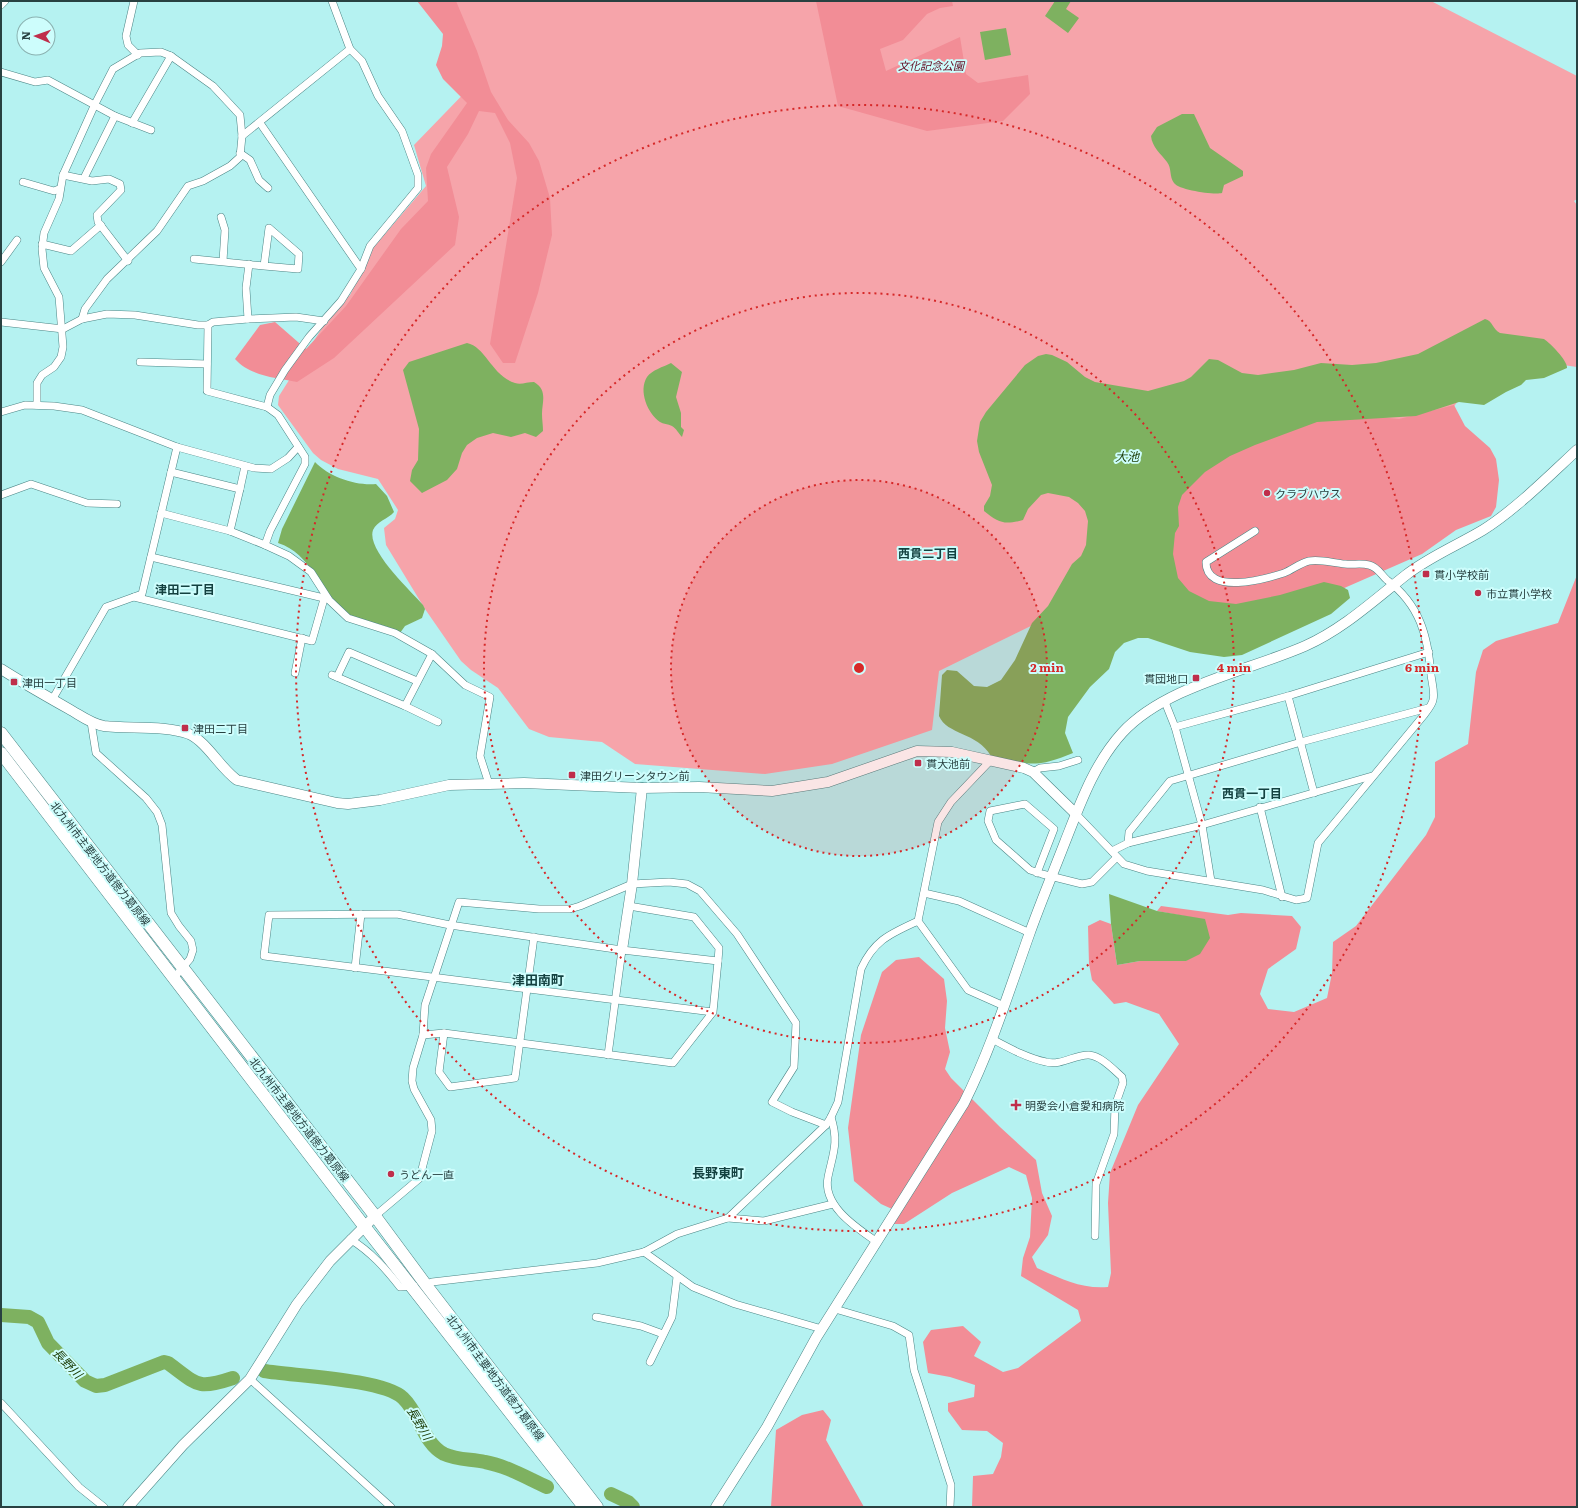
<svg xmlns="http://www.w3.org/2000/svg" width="1578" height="1508" font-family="Literata,'Noto Sans JP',serif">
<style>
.green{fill:#f6a4aa}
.forest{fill:#f28d96}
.water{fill:#7eb160}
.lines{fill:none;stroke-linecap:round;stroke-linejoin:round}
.river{stroke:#7eb160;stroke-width:14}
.street-casing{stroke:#4b8585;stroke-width:8}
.secondary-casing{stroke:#4b8585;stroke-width:11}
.primary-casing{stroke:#4b8585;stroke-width:13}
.street{stroke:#fff;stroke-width:7}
.secondary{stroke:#fff;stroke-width:10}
.primary{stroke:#fff;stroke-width:12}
.ring{fill:none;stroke:#d62828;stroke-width:2;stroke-dasharray:2 4}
.poi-dot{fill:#bf2e4b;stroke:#cdfdfc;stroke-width:1.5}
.labels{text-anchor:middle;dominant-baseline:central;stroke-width:4;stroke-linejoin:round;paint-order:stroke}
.park-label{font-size:11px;font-style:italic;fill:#63061e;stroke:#cdfdfc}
.poi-label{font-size:11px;fill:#284141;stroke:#cdfdfc;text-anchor:start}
.street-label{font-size:11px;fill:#284141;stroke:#cdfdfc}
.water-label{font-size:12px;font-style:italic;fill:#183800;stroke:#cdfdfc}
.neighbourhood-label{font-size:12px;font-weight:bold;fill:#134140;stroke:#cdfdfc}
.quarter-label{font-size:13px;font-weight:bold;fill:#134140;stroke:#cdfdfc}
.centre{fill:#d62828;stroke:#cdfdfc;stroke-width:2}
.ring-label{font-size:12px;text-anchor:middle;font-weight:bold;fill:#d62828;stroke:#cdfdfc;stroke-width:4;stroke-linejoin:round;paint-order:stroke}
</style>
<rect width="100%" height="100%" fill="#b5f2f1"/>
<polygon class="green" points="441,1 1431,1 1577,76 1577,199 1574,201 1577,205 1577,367 1528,360 1463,395 1411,460 1131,577 939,671 932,730 832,764 765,774 635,764 602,742 549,737 529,729 498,688 471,670 461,661 425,609 386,545 384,528 395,519 398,510 378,479 338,469 321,460 313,453 278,405 279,396 327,320 338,305 350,295 373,248 426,186 414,145 475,82"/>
<g class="forest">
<path d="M 417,1 L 456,1 L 477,51 L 491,92 L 508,120 L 529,143 L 539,161 L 550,198 L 552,235 L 538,293 L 515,363 L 503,363 L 490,344 L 517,178 L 510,143 L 495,113 L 479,111 L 468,134 L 447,167 L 459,217 L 455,245 L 334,358 L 297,382 C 276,378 250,376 235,359 L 260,325 L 275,322 L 306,349 L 346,306 L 401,229 L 428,201 L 426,168 L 431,154 L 467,103 L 443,79 L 436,65 L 442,46 L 443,34 Z"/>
<polygon points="816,1 952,1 953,6 940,8 927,14 903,40 880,49 886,71 960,37 966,74 978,83 1028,75 1030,94 1003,121 927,131 838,106"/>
<polygon points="1454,405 1465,426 1490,448 1496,459 1499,480 1496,507 1491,516 1456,530 1422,554 1310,603 1207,609 1169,578 1164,501 1219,452 1325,416 1369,416 1399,419"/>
<path d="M 1577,575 L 1577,1507 L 972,1507 L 973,1476 L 993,1474 L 1001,1457 L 1003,1443 L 987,1431 L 962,1430 L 948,1411 L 948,1403 L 974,1397 L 975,1385 L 950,1377 L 928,1373 L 923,1342 L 931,1330 L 963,1326 L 981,1342 L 974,1356 L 1003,1372 L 1018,1368 L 1081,1321 L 1078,1310 L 1021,1276 L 1023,1258 L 1030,1237 L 1032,1198 L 1026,1175 L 1009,1167 L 952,1193 L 904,1224 L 891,1224 L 892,1209 L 881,1204 L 854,1181 L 848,1128 L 861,1035 L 882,972 L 896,960 L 919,957 L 944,979 L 947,1001 L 945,1028 L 950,1052 L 945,1069 L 951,1078 L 1000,1127 L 1036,1160 L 1042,1193 L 1052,1216 L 1048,1235 L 1032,1257 L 1037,1268 C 1062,1279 1080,1289 1108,1287 L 1111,1273 L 1108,1203 L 1110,1173 L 1138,1105 L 1179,1044 L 1159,1014 L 1126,1002 L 1114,1004 L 1092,980 L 1089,964 L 1088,926 L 1100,920 L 1111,924 L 1117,965 L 1140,961 L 1186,961 L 1205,920 L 1157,911 L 1161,906 L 1228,915 L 1241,913 L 1292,916 L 1301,927 L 1296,949 L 1268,969 L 1260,994 L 1268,1009 L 1294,1012 L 1327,998 L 1332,973 L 1333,942 L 1356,926 L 1426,835 L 1435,817 L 1435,762 L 1468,744 L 1476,672 L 1483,650 L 1496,641 L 1558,623 Z"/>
<polygon points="823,1410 831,1420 826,1440 864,1507 771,1507 776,1430 802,1415"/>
</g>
<g class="water">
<polygon points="1055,1 1071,1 1066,9 1079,18 1068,33 1045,16"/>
<polygon points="1006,28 1011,55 985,60 980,32"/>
<path d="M 1182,114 L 1194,114 L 1210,148 L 1243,171 L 1243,176 L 1224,185 L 1222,193 C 1213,195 1179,190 1174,183 C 1169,177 1172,168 1167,162 C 1161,154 1152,147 1151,136 L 1157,127 Z"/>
<path d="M 1485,319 C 1493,321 1493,330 1500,333 L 1544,339 C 1550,343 1568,361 1567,368 L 1544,378 L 1526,380 L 1521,385 L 1506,392 L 1484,405 L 1459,402 L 1416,416 L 1317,422 L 1255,445 L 1230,456 L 1205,472 L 1182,495 L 1178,507 L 1179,526 L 1175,533 L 1173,554 L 1178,578 L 1189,591 L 1209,601 L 1236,604 L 1280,595 L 1324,582 L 1341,586 L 1348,590 L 1350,598 L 1331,614 L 1242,655 L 1224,657 L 1190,652 L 1148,638 L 1138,638 L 1124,643 L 1115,652 L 1109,669 L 1090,687 L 1068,717 L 1065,733 L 1073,753 C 1038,768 1027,765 991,756 C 977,732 947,735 939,716 L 942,675 L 947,670 L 957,671 L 974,686 L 987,687 L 1001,680 L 1015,660 L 1032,623 L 1048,606 L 1072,564 L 1081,556 L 1086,545 L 1088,521 L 1085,511 L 1078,503 L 1069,497 L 1048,493 L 1041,495 L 1028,509 L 1023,520 C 1004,525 999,523 984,511 L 984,506 L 990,496 L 992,485 L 979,452 L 977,441 L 980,422 L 986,412 L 1025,365 L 1038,356 L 1046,354 L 1052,355 L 1067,362 L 1085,377 L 1095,382 L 1148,391 L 1184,381 L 1191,377 L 1209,359 L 1218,360 L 1242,373 L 1258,375 L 1294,370 L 1321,363 L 1352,365 L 1376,363 L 1418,354 Z"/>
<path d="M 467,343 C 486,347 492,376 515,383 C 521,385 527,382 534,382 C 548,390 542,402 542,414 C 542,420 543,425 543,431 L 536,437 L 525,433 L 511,437 L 493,433 L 477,438 L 467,445 L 462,453 L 457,469 L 447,480 L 422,493 L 410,481 L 412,470 L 418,460 L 419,429 L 403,370 L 409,362 Z"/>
<path d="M 671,363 L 682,372 L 676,397 L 681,413 L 681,427 L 684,430 L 682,437 C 679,434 676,428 672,426 C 668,424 663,424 660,422 C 648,414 638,391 647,377 C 652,370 663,367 671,363 Z"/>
<path d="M 315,462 C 329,477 356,486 376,484 L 387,496 L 394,512 C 388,519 377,521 373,530 C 366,550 411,591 423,605 L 425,609 L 422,618 L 405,626 L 400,633 C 384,622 359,623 343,611 C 318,590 312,554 278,543 L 282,529 Z"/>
<polygon points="1109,894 1157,911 1205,919 1210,938 1200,954 1186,961 1140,961 1117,965 1111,924"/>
</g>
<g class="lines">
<g class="river">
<path d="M 1,1315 L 29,1317 L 38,1322 L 48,1343 L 85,1381 L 96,1386 L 105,1385 L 164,1362 L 168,1363 C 198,1385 197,1390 233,1378"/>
<path d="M 264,1371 C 295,1376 383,1379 403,1398 C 420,1414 423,1443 444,1454 C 457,1460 471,1459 485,1462 C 507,1466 527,1478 547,1487"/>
<polyline points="611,1494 628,1502 633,1507"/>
</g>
<defs>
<g id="street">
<polyline points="134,1 126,36 128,45 138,55"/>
<polyline points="1,5 5,1"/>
<polyline points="1,72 35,82 48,80 115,116 84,178"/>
<polyline points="115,116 151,130"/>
<polyline points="132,123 171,56"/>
<polyline points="260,123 361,269"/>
<polyline points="242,136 350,49"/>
<polyline points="240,153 250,160 259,180 268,188"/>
<polyline points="63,175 92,181 109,179 120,184 121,190 97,215 98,222 128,261"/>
<polyline points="23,182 54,191 59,189"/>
<polyline points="221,217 225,230 223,261"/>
<polyline points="42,244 71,251 101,225"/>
<polyline points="194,259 264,266 269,228 299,254 298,269 264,266"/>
<polyline points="1,262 17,240"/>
<polyline points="248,319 296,317 324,321"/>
<polyline points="1,322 63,329 82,319 107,314 135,315 198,325 208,325 207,391 267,407 278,415 305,457 305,464 270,531 265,545 289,556 311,572 329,600 348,618 395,633 432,654 465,685 490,697 480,756 489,784"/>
<polyline points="208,325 213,322 248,319 246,288 249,264"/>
<polyline points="140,362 207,364"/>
<polyline points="37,405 37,383 42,375 54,367 61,357 63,347 59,297 44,268 42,249 44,233 59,199 63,175 95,104 113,69 140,53 161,52 171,56 213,86 240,115 242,136 240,157 230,166 203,181 188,186 157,231 107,279 85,309 82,319"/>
<polyline points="267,407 270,395 285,370 309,337 341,301 361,269 370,246 418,188 418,175 402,131 378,96 362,61 350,49 332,1"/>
<polyline points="1,412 25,405 54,406 82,410 177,447 254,468 271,469 288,458 298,447"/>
<polyline points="240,489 245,466"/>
<polyline points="1,495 31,484 87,503 117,504"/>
<polyline points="161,513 230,531 240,489 171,472"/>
<polyline points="230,531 265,545"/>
<polyline points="151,557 328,599"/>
<polyline points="134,597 312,641 324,599"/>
<polyline points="295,673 302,638"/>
<polyline points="332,675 405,706 432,654"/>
<polyline points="337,677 349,652 417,681"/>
<polyline points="1288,696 1314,793"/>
<polyline points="52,700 106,607 142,594 177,447"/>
<polyline points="1165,702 1175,727 1202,825 1211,881"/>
<polyline points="405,706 438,722"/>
<polyline points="91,722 96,753 146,798 157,812 162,825 171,913 179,926 191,941 193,950 190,959 173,979"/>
<polyline points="1175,727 1288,696 1429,652"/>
<polyline points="990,761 951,802 938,822 918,921 968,990 1004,1006"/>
<polyline points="1033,772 1040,768 1059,766 1078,760"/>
<polyline points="1260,807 1282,897"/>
<path d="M 1076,814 L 1124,864 L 1147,871 L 1263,890 L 1296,900 L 1307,898 L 1318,843 L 1424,715 C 1427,711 1432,705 1433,700 C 1435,693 1432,683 1431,675 C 1428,636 1420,605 1387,580 C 1381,575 1378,567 1369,565 C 1361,563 1353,565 1345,564 C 1333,563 1321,559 1309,561 C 1300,563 1292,570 1284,573 C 1265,579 1206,596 1206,562 L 1255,531"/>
<polyline points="1128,843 1129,832 1170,781 1301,742 1428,708"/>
<polyline points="1112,851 1128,843 1202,825 1372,776"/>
<polyline points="1037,873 1054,829 1025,804 990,811 988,821 996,840 1030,870 1042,874 1082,884 1092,882 1116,858"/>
<polyline points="924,893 959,901 1030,933"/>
<polyline points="629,906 694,917 719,948 718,961"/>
<polyline points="355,968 361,914"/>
<polyline points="444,1033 439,1072 450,1087 515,1078 534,937"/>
<polyline points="423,1035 444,1033 673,1063 713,1012 718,961 622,950 450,925 397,914 269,915 264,956 713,1012"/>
<path d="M 992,1039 C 1009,1048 1027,1058 1046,1062 C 1061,1066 1076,1054 1089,1055 C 1101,1056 1113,1069 1122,1077 L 1123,1083 L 1115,1106 L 1114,1134 L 1096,1184 L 1095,1236"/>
<polyline points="608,1055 622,950"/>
<path d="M 831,1117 C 839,1143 833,1153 828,1177 C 822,1206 857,1228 877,1242"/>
<polyline points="375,1216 420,1178 423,1165 432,1131 431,1120 414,1089 412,1081 413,1068 423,1035 425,1005 459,902 539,909 570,909 580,906 632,884 669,882 687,884 700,891 737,934 796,1023 794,1067 772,1102 792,1112 826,1125"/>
<polyline points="728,1218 764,1221 833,1204"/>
<path d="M 350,1239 C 371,1252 385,1268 400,1287 L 414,1286"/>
<polyline points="644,1252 693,1287 735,1304 822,1329"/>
<path d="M 424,1285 L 432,1282 L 597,1263 L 644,1252 L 677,1234 L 728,1218 L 826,1125 L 831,1117 L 838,1102 L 861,969 C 874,940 890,934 918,921"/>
<polyline points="835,1309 893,1326 909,1335 914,1370 951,1485 950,1507"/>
<polyline points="596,1317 641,1326 663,1334"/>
<polyline points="650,1362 672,1317 677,1277"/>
<polyline points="250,1379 391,1507"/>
<polyline points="1,1403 79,1487 104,1507"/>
</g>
<g id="secondary">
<path d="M 1,669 C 23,683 46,696 69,709 C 80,715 91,724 104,726 C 129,729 166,725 189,734 C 207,742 220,768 237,780 L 337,803 L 348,804 L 380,800 L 449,785 L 489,784 L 524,783 L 642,788 L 699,787 L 772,791 L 828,782 L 917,751 L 952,752 L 1024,768 L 1033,772 L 1076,814"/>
<polyline points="622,950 632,884 642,788"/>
<polyline points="128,1507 183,1445 250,1379 297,1304 330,1261 375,1216"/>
<path d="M 716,1507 L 767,1427 L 816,1338 L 964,1103 C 991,1049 1009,991 1029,935 C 1040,904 1053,873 1065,842 C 1080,804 1094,764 1122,733 C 1165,686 1248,671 1305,646 C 1343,629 1373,601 1406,575 C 1429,557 1458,545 1483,530 C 1515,510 1550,475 1577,450"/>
</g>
<g id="primary">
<polyline points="1,733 375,1216 426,1285 597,1507"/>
<polyline points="1,753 364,1226 584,1507"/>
</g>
</defs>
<use href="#street" class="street-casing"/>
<use href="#secondary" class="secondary-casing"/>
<use href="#primary" class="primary-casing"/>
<use href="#street" class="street"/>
<use href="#secondary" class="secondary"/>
<use href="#primary" class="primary"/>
</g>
<circle cx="859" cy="668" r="188" fill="#d62828" fill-opacity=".12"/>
<g class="ring">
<circle cx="859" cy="668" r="188"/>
<circle cx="859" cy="668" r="375"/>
<circle cx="859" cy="668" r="563"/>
</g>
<g class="poi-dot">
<circle cx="1267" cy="493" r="4"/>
<rect x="1422" y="570" width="8" height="8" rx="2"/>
<circle cx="1478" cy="593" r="4"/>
<rect x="1192" y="674" width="8" height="8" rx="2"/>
<rect x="10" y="678" width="8" height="8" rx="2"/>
<rect x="181" y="724" width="8" height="8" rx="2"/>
<rect x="914" y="759" width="8" height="8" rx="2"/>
<rect x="568" y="771" width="8" height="8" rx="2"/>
<path d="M1014 1099h4v4h4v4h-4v4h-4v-4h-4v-4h4z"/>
<circle cx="391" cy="1174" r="4"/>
</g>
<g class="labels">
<g class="park-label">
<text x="931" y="65">文化記念公園</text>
</g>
<g class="poi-label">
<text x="1275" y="493">クラブハウス</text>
<text x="1434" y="574">貫小学校前</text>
<text x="1486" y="593">市立貫小学校</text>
<text x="1188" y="678" text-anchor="end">貫団地口</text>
<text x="22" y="682">津田一丁目</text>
<text x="193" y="728">津田二丁目</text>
<text x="926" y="763">貫大池前</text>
<text x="580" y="775">津田グリーンタウン前</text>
<text x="1025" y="1105">明愛会小倉愛和病院</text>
<text x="399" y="1174">うどん一直</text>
</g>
<g class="street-label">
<text transform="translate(101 863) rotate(52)">北九州市主要地方道徳力葛原線</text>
<text transform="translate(300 1119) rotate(52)">北九州市主要地方道徳力葛原線</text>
<text transform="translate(496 1377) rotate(53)">北九州市主要地方道徳力葛原線</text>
</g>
<g class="water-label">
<text x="1127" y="456">大池</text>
<text transform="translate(68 1363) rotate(46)">長野川</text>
<text transform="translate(420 1423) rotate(59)">長野川</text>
</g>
<g class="neighbourhood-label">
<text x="928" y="553">西貫二丁目</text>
<text x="185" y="589">津田二丁目</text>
<text x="1252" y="793">西貫一丁目</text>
</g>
<g class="quarter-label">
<text x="538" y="979">津田南町</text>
<text x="718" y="1172">長野東町</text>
</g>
</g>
<circle cx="859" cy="668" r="6" class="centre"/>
<g class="ring-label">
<text x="1047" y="672">2 min</text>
<text x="1234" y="672">4 min</text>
<text x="1422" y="672">6 min</text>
</g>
<rect width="1578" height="1508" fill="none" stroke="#284141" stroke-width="4"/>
<g transform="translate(36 36) rotate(272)"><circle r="19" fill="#cdfdfc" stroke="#8bb2b1"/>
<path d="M0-3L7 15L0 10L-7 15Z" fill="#bf2e4b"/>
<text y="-6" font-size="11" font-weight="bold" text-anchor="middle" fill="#284141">N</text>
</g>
</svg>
